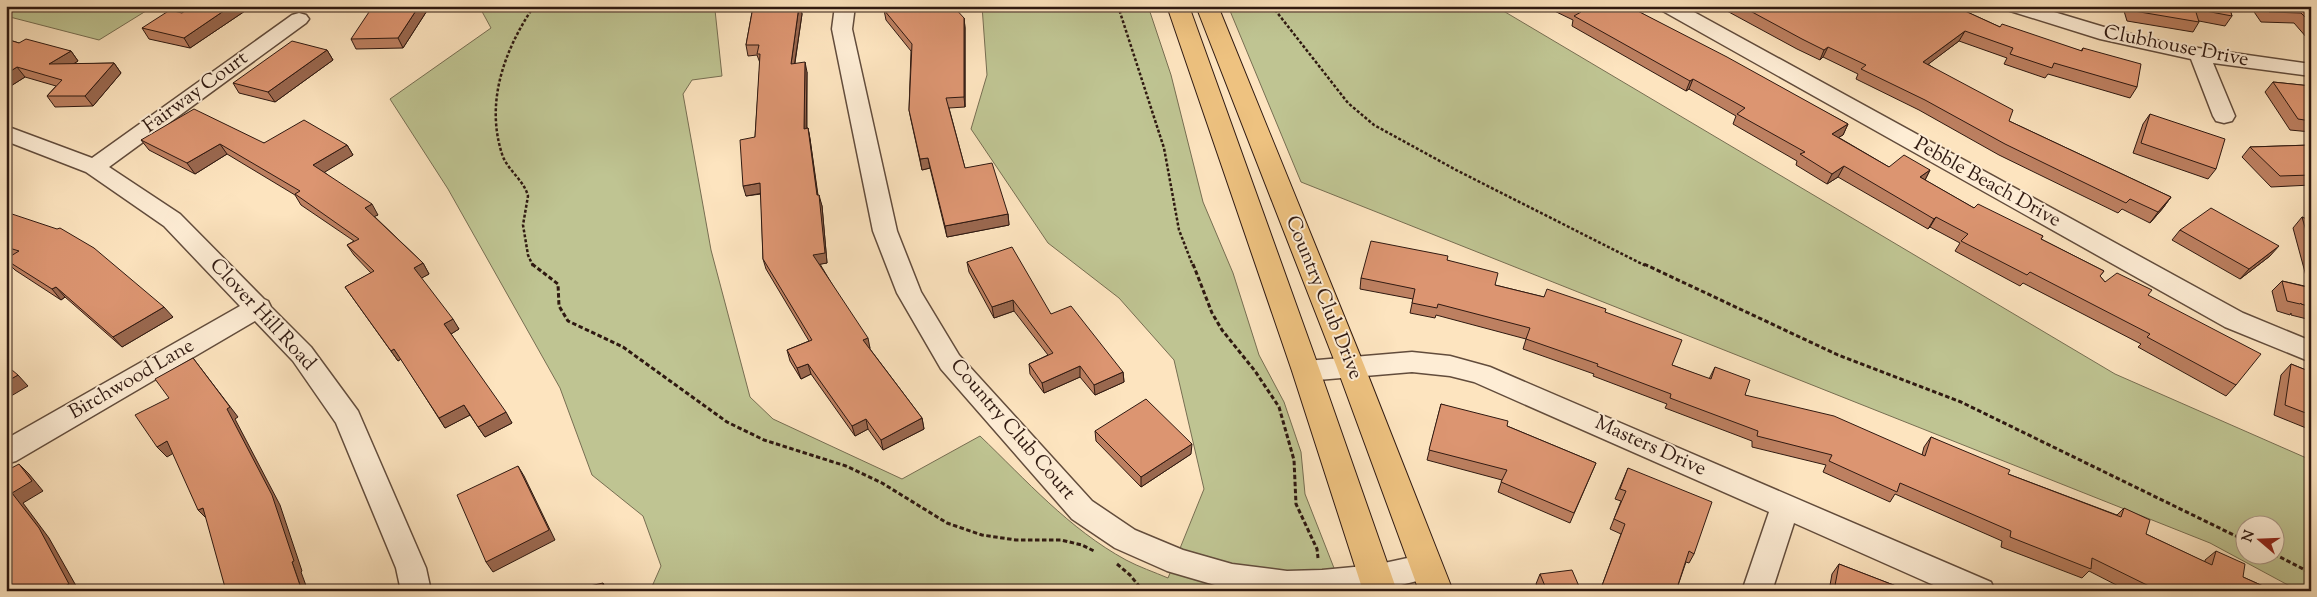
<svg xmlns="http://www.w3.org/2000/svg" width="2317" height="597" font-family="'Sorts Mill Goudy',serif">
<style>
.green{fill:#bfc492;stroke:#776e52;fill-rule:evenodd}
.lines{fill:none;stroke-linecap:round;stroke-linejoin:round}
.minor-casing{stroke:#624c3c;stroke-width:3}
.major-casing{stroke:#2f1911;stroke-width:2}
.path-far1{stroke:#2f1911;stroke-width:2.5;stroke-dasharray:3 2;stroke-linecap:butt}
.path{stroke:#2f1911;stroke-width:3;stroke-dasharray:4.5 2.5;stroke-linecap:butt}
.minor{fill:#feedd5;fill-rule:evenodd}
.major{fill:#eec280;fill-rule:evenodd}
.wall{fill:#bd8061;stroke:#2f1911}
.shaded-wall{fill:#9a684f;stroke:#2f1911}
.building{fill:#dc9571;stroke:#2f1911}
.labels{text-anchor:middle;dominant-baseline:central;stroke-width:4;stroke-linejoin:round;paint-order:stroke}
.street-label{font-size:20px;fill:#2f1911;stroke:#feedd5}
</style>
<rect width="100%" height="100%" fill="#fde4bf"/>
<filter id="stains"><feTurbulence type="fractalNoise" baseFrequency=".004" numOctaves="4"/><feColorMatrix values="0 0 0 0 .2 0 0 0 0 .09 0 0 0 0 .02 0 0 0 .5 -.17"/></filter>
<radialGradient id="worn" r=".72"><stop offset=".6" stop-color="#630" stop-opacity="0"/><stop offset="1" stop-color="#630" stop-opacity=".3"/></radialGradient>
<g class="green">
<polygon points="6,6 154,6 99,40 6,16"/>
<path d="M 479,6 L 716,6 L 715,10 L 722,76 L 692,80 L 683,94 L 711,250 L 750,397 L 773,419 L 902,479 L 980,436 C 1026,480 1069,529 1126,560 C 1139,567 1154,572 1168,578 L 1204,489 L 1174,360 L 1119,298 L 1048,243 L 971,129 L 987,75 L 982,6 L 1148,6 L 1171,75 L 1203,202 L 1233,273 L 1259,355 L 1284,402 L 1301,452 L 1305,494 L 1343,591 L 650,591 L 661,566 L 643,516 L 592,475 L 560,388 L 448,189 L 390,99 L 491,28 Z"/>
<path d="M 1228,6 L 1495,6 L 2115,374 L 2311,460 L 2311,591 L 2299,591 L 2210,543 L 1301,182 ZM 2244,524 L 2274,524 L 2274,554 L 2244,554 Z"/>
</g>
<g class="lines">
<defs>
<g id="minor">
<polygon points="835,6 855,6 852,29 897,231 921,292 959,355 1092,501 1135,530 1183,550 1232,564 1287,571 1322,570 1375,565 1426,554 1437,558 1441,567 1437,576 1377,591 1232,590 1167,571 1115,548 1072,519 941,369 897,293 873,231 832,29"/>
<polygon points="1658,6 1683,6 2243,313 2311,341 2311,362 2225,327 1661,10"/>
<polygon points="2004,6 2034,6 2114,30 2177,45 2311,64 2311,76 2213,63 2235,116 2232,121 2224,123 2216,121 2213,116 2191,59 2100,39 2007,10"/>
<polygon points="299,13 306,15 309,19 306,23 109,167 180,214 264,299 268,301 271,307 311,347 358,411 426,568 431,591 401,591 396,568 336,423 293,361 255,321 16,461 6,464 6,439 240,306 164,226 86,172 6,141 6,126 92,158 292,15"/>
<polygon points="1412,352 1450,356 1490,367 1991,582 1995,591 1947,591 1794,523 1772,591 1742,591 1769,512 1474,382 1450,376 1412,372 1306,381 1297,378 1293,371 1297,364 1306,361"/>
</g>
<g id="major">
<polygon points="1167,6 1189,6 1320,371 1397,591 1363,591 1292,371"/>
<polygon points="1196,6 1218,6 1364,365 1453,591 1419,591 1336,365"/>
</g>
</defs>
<use href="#minor" class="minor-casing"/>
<use href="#major" class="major-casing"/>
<g class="path-far1">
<polyline points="1118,6 1164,148 1179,230 1193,266"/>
<polyline points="1272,6 1348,103 1374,125 1458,171 1646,266"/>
<path d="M 533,266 L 528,255 L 523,225 L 528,196 C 524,180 507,170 502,154 C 485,101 505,49 534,6"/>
</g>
<g class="path">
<polyline points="532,264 558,284 559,306 568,321 623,347 727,422 764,440 846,466 882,483 947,523 982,535 1016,540 1061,540 1082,545 1094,551"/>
<polyline points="1193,264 1212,313 1222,330 1255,371 1279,407 1294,460 1296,504 1317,549 1318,558"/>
<polyline points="1644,264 1838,355 1961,402 2244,540"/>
<polyline points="2274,554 2311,573"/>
<polyline points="1117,564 1130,575 1143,591"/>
</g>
<use href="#minor" class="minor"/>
<use href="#major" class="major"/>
</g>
<g class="wall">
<polygon points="192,6 242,6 245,11 190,48 149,39 142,28 182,13"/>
<polygon points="430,6 403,48 356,49 351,39"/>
<polygon points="800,6 802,14 795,63 807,72 807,128 808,128 810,139 818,195 822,206 827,263 820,264 870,348 870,349 922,418 924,429 883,450 868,429 855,436 811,374 801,379 790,361 787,350 809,341 766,269 763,259 761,194 746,196 755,137 760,63 757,55 748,56 746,45 753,7"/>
<polygon points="1544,6 1628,6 1848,124 1843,135 1838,137 1889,167 1930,170 1925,180 1974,208 2043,236 2041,239 2104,271 2100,276 2105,282 2148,295 2236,385 2226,396 2138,347 2141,344 2023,283 2020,286 1955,251 1960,243 1930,227 1928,229 1838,177 1827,184 1796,165 1797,161 1733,124 1736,116 1689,89 1686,91 1572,26 1573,20"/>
<polygon points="1727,6 1954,6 2000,27 2081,51 2083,48 2137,87 2130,98 2048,74 2045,78 2004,64 2007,58 1959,41 1928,64 2009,121 2171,197 2163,208 2150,223 2122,209 2118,213 1999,155 1919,110 1856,79 1858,74 1823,57 1820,60 1797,49 1727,11 1728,7"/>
<polygon points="2098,6 2229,6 2232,16 2225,26 2199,21 2199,22 2193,32 2127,21 2124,11 2098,7"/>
<polygon points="2250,6 2311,6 2311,37 2307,38 2294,23 2261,22"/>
<polygon points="884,10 964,18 965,28 965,107 949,108 965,168 1008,214 1009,225 947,237 930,168 922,170 911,120 909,110 911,51 886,20"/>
<polygon points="6,39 19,43 71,51 78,61 73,64 114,63 121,73 93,106 55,107 47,96 56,86 25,77 6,89"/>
<polygon points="327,50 333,60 275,102 239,93 233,83"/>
<polygon points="2273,82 2311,86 2311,132 2290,130 2265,92"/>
<polygon points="2150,114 2216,169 2208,179 2133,153 2143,124"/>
<polygon points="141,140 347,145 353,155 324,172 378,215 374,216 423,263 429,274 421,278 459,329 451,334 512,423 485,437 470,415 445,428 401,359 398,361 345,287 371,273 354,255 347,245 354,241 301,205 295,195 227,154 195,174 149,150"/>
<polygon points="2311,145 2311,185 2271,187 2242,157 2250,147"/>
<polygon points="6,212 173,317 122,347 65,297 61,300 15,270 6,261 6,259 11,256 6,254"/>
<polygon points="2302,217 2311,221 2311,320 2291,315 2291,313 2290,315 2277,311 2272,291 2282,281 2309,287 2293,228"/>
<polygon points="2180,230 2270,256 2240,279 2172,240"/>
<polygon points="1447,260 1495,285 1605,312 1672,365 1709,379 1715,367 1745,395 1922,455 1924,447 1931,437 2008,474 2117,515 2124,508 2146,534 2205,562 2205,560 2216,551 2243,577 2274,591 2128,591 2089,571 2082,578 2001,547 2002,541 1895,494 1890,502 1823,472 1826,465 1752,447 1752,441 1665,408 1667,404 1593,376 1594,374 1523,349 1526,339 1436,315 1435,318 1410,313 1413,299 1360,289 1361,278"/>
<polygon points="967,262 1051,314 1123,372 1124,382 1095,395 1080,377 1044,393 1030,374 1029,364 1048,355 1014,311 994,318 969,272"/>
<polygon points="2291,364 2311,372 2311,430 2274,415 2281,375"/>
<polygon points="1441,404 1507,426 1596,463 1570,523 1498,492 1502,480 1427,460"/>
<polygon points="1095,431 1191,454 1141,487 1096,441"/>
<polygon points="1628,468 1694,554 1689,563 1686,562 1676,591 1600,591 1621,534 1610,529 1621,501 1615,499"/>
<polygon points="1839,564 1909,591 1829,591 1832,574"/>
<polygon points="1540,574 1581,591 1539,591 1536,584"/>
</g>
<g class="shaded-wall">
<polygon points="231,6 242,6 245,11 190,48 184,38"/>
<polygon points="419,6 430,6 403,48 398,38"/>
<polygon points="799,6 800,6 802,14 793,74 791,64"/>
<polygon points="964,18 965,28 965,107 964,97"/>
<polygon points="1965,31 1959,41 1918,72 1923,62"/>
<polygon points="1828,47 1823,57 1820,60 1824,50"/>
<polygon points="327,50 333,60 275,102 268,92"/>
<polygon points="71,51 78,61 56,75 49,64"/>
<polygon points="805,62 807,72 806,139 804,129"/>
<polygon points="114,63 121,73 93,106 85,96"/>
<polygon points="17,67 25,77 6,89 6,74"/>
<polygon points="1693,79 1689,89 1686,91 1690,81"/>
<polygon points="1848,124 1843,135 1827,144 1832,134"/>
<polygon points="808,128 810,139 819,206 817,195"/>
<polygon points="220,144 227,154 195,174 187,163"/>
<polygon points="347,145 353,155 320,175 313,165"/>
<polygon points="928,158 930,168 922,170 920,159"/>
<polygon points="1844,166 1838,177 1827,184 1832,174"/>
<polygon points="1930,170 1925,180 1920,177"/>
<polygon points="760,183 763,193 746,196 743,186"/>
<polygon points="819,195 822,206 827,263 816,265 813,255"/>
<polygon points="2171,197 2163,208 2150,223 2158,212"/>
<polygon points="372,204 378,215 371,218 365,208"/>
<polygon points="1008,214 1009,225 947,237 945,226"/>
<polygon points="1936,217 1930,227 1928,229 1934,219"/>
<polygon points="2279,246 2270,256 2240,279 2249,269"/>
<polygon points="423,263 429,274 420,279 414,268"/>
<polygon points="56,287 65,297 61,300 52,289"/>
<polygon points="1013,300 1014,311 994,318 992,307"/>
<polygon points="164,307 173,317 122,347 113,337"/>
<polygon points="453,319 459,329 451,334 444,324"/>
<polygon points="868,338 870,348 866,350 863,340"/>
<polygon points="394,349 401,359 398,361 391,351"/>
<polygon points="193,358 238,417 235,419 280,505 302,571 301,572 308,591 302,591 292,562"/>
<polygon points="808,364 811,374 801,379 797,368"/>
<polygon points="1080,366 1080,377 1044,393 1042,383"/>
<polygon points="1123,372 1124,382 1095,395 1094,385"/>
<polygon points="18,375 28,386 6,399 6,382"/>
<polygon points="464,405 470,415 445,428 439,418"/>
<polygon points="506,412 512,423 485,437 478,427"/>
<polygon points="922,418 924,429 883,450 881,440"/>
<polygon points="866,419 868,429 855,436 852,426"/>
<polygon points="167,441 177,451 167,457 157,447"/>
<polygon points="1192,444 1191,454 1141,487 1141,477"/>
<polygon points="19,464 29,474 43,491 23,503 49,538 79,591 64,591 12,493"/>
<polygon points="518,466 524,476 555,540 493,572 486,562"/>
<polygon points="203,508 208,520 198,510"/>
<polygon points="603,583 607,591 603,591"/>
</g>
<g class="building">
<polygon points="192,6 231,6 184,38 142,28 170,10 182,13"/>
<polygon points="373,6 419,6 398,38 351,39"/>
<polygon points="799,6 791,64 805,62 804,129 808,128 817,195 819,195 825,253 813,255 868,338 863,340 922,418 881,440 866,419 852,426 808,364 797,368 787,350 812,340 763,259 760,183 743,186 740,140 755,137 760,54 757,54 759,45 746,45 753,7"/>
<polygon points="896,6 953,6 964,18 964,97 946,98 965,168 992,163 1008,214 945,226 928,158 920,159 909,110 912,44 884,10"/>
<polygon points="1568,6 1628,6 1727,57 1848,124 1832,134 1889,167 1904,155 1930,170 1920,177 1974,208 1978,204 2043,236 2041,239 2104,271 2100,276 2105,282 2117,273 2152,290 2148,295 2261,354 2236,385 2147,337 2150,334 2030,272 2027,275 1961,241 1968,234 1936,217 1934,219 1844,166 1832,174 1800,154 1805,152 1737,114 1745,108 1693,79 1690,81 1574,16 1581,12"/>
<polygon points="1741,6 1954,6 2000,27 2002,24 2082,51 2083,48 2141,64 2137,87 2054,63 2052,68 2010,54 2013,48 1965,31 1923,62 2013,110 2009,121 2171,197 2158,212 2130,199 2126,203 2005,144 1925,100 1861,69 1866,65 1828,47 1824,50 1802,39"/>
<polygon points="2132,6 2229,6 2232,16 2195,9 2199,22 2134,11"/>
<polygon points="2265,6 2311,6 2311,23 2301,13 2269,12"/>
<polygon points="6,39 19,43 26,39 71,51 49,64 114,63 85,96 47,96 62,80 17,67 6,74"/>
<polygon points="292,41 327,50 268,92 233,83"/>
<polygon points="2273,82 2311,86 2311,121 2298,119"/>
<polygon points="194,109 264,143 304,120 347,145 313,165 372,204 365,208 423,263 414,268 453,319 444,324 506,412 478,427 464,405 439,418 394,349 391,351 345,287 374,271 347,245 359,239 295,194 300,191 220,144 187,163 141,140"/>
<polygon points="2150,114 2225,139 2216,169 2141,143"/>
<polygon points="2311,145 2311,175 2280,176 2250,147"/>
<polygon points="2211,208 2279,246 2249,269 2180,230"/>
<polygon points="6,212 57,229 60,228 94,248 164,307 113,337 56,287 52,289 6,260 6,259 19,251 6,247"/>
<polygon points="2302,217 2311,221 2311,248"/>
<polygon points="1371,241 1448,256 1447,260 1498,273 1495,285 1544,297 1547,289 1606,309 1605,312 1682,340 1672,365 1711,379 1715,367 1750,380 1745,395 1834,416 1925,456 1931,437 2010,470 2008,474 2121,517 2124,508 2150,520 2146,534 2212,565 2216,551 2245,564 2243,577 2274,591 2153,591 2153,588 2092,558 2091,569 2010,537 2011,531 1900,483 1897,492 1829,461 1832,455 1757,436 1758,431 1670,398 1671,394 1597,366 1598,364 1526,339 1530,328 1438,304 1437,308 1412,303 1415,289 1361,278"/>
<polygon points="1012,247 1051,314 1071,306 1123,372 1094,385 1080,366 1042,383 1029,364 1053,353 1013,300 992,307 967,262"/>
<polygon points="2282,281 2311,288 2311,307 2301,304 2301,303 2300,304 2287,301"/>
<polygon points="193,358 230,407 227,409 272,495 294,561 292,562 302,591 226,591 203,508 198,510 167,441 157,447 135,415 169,398 155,379"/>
<polygon points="2291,364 2311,372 2311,415 2285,405"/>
<polygon points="6,365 18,375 6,382"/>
<polygon points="1146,399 1192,444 1141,477 1095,431"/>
<polygon points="1441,404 1508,421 1507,426 1596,463 1574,513 1501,482 1507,470 1429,450"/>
<polygon points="19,464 32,481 12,493 39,528 69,584 63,587 64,591 6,591 6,471"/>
<polygon points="518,466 549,530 486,562 457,495"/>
<polygon points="1628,468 1712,502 1694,554 1689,551 1676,591 1600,591 1625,524 1614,519 1626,491 1620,489"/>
<polygon points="1839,564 1909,591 1834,591"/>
<polygon points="1572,570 1581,591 1547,591 1540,574"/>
<polygon points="603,583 603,591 568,591"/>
</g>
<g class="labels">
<g class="street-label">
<text transform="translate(2176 47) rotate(11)">Clubhouse Drive</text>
<text transform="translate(196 93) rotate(-36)">Fairway Court</text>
<text transform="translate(1987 183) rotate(29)">Pebble Beach Drive</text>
<text transform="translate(1323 298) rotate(68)">Country Club Drive</text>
<text transform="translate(262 315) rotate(47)">Clover Hill Road</text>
<text transform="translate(132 380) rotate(-30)">Birchwood Lane</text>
<text transform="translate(1012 430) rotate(49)">Country Club Court</text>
<text transform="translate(1650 447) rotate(24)">Masters Drive</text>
</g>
</g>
<rect width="2317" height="597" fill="none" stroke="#fde4bf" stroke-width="25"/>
<rect x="8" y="8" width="2302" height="582" fill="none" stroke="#2f1911" stroke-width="2.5"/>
<rect x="12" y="12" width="2292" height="572" fill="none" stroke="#2f1911"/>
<g transform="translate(2260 540) rotate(289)"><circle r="24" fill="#feedd5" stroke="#ab9887"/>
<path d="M0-4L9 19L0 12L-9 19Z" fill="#8f2418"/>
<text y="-8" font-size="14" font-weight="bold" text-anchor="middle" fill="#2f1911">N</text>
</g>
<rect width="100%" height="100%" filter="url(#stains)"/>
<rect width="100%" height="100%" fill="url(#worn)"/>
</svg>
